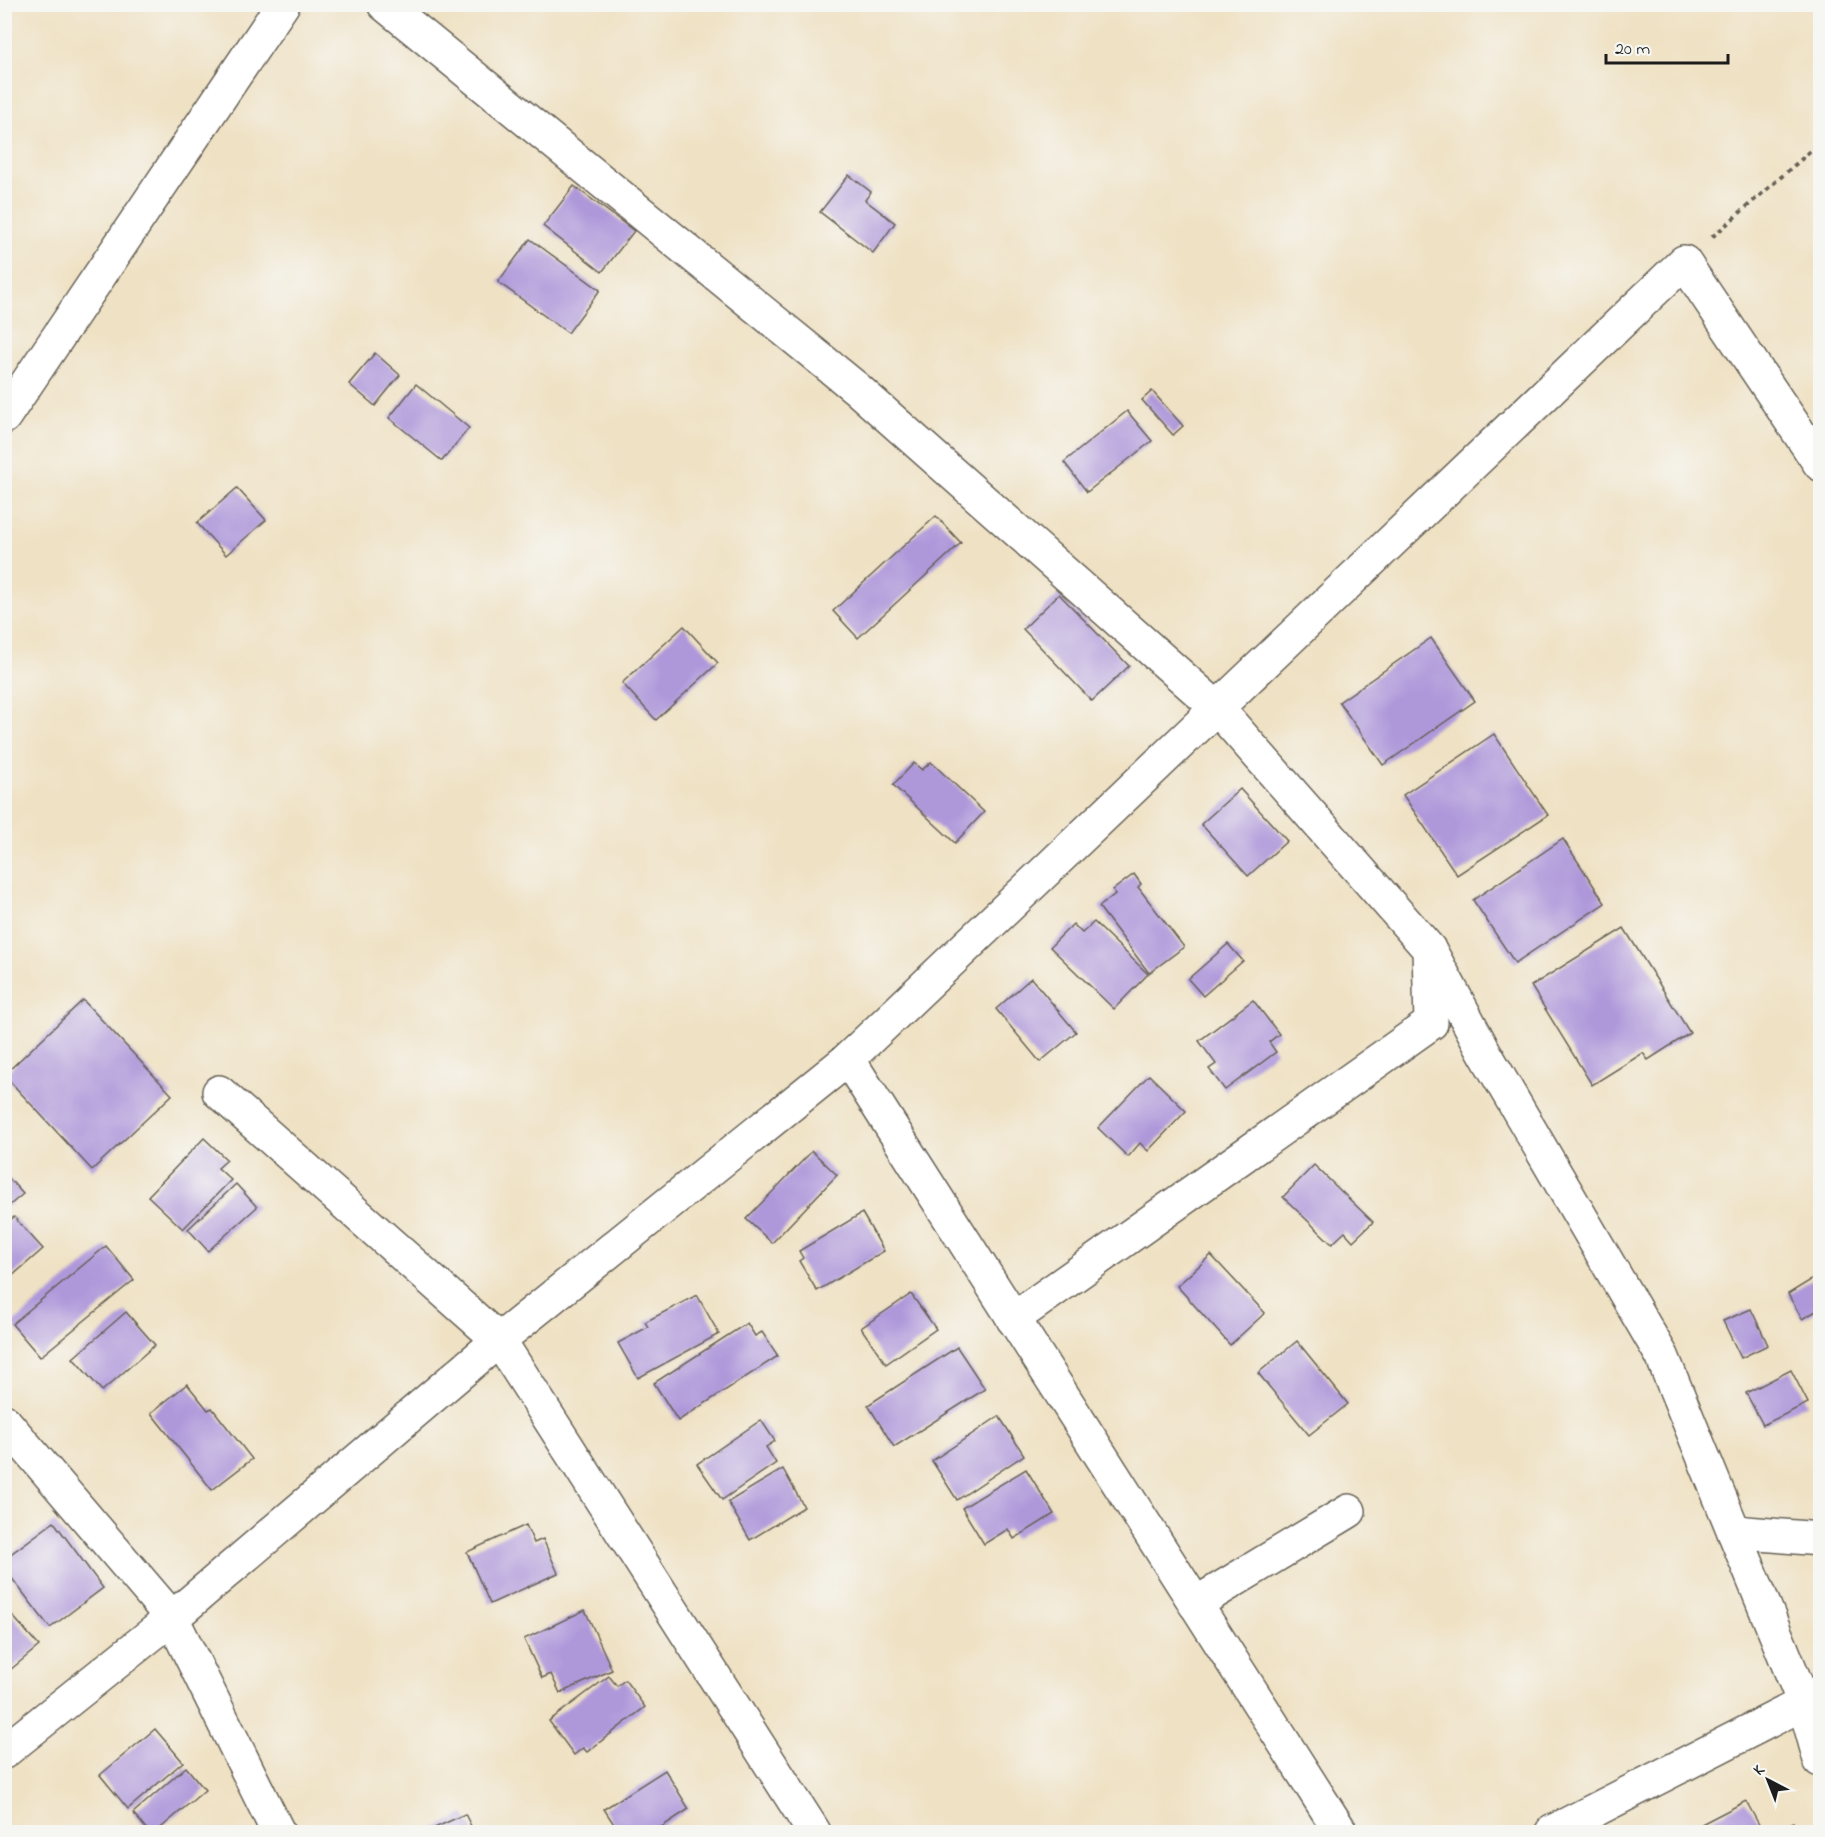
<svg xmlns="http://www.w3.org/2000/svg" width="1825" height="1837" font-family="'Indie Flower',sans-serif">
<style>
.building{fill:#af98da}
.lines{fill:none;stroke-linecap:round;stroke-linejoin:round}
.minor-casing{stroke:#666156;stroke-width:36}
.tertiary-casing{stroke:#666156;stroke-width:36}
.path{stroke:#666156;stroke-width:4;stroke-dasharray:4.5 4.5;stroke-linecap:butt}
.minor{stroke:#fff;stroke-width:33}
.tertiary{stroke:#fff;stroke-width:33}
</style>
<rect width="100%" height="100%" fill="#f6f6f2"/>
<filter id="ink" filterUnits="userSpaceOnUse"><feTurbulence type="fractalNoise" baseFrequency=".0167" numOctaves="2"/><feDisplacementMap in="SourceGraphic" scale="12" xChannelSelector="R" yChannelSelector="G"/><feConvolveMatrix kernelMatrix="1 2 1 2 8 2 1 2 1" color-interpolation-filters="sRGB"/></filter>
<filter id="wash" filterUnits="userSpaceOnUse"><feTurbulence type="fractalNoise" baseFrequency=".008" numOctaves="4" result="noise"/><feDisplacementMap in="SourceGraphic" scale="24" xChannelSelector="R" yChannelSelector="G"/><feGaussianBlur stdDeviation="1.35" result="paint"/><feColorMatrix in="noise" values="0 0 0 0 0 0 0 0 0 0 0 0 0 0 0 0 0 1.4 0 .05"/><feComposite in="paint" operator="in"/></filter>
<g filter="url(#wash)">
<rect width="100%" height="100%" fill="#efe1c3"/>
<g id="blocks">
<g class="building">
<polygon points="849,175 871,192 865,200 895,223 873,253 820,212"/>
<polygon points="574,186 634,231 602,272 543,226"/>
<polygon points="530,239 600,290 568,333 498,282"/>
<polygon points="375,353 400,375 375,406 349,384"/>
<polygon points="416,384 469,428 442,461 389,418"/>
<polygon points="1152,391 1183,426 1173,435 1142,400"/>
<polygon points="1127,411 1152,441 1087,492 1064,462"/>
<polygon points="237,488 266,520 226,555 197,523"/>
<polygon points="936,516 961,543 858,638 833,611"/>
<polygon points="1059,594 1129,666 1092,701 1023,629"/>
<polygon points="684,626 718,663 656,720 622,683"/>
<polygon points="1431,638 1475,701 1383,765 1339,702"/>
<polygon points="1494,734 1548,815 1457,875 1403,795"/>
<polygon points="931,762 984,812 955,843 893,785 914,763 922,770"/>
<polygon points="1240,789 1287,841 1248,876 1201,824"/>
<polygon points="1563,839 1605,903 1515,963 1473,900"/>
<polygon points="1134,874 1141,884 1138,887 1184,947 1149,973 1099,907 1115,894 1113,890"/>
<polygon points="1094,922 1148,974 1114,1009 1050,947 1073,924 1082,933"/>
<polygon points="1624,928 1690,1033 1648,1060 1643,1053 1592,1085 1531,986"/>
<polygon points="1228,944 1243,961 1203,996 1188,979"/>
<polygon points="1031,978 1076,1032 1040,1062 996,1009"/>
<polygon points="83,1000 172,1095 92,1170 4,1075"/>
<polygon points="1253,1000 1279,1034 1269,1042 1276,1052 1225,1090 1209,1069 1216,1064 1199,1041"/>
<polygon points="1149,1075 1186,1111 1148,1151 1140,1143 1128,1157 1098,1128"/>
<polygon points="204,1138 227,1160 218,1168 231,1180 183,1229 148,1196"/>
<polygon points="812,1151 837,1175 772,1243 746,1219"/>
<polygon points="1314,1165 1373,1222 1353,1241 1345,1232 1332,1244 1283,1197"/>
<polygon points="4,1173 23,1194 4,1210"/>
<polygon points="236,1184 257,1207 208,1251 188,1229"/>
<polygon points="862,1213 884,1251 817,1291 799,1261 803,1258 799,1251"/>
<polygon points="14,1217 43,1249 4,1283 4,1225"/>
<polygon points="106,1246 134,1280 40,1357 12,1324"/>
<polygon points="1211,1255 1265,1313 1230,1345 1177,1286"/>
<polygon points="1814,1278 1820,1290 1820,1309 1802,1319 1788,1294"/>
<polygon points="911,1294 936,1329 886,1364 861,1328"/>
<polygon points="697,1295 719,1334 638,1378 618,1343 648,1327 645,1322"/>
<polygon points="1751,1309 1768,1345 1741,1358 1723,1321"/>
<polygon points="126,1312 155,1345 102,1391 73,1358"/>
<polygon points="747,1323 755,1336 762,1332 778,1356 678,1421 654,1383"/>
<polygon points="1297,1341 1348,1404 1309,1435 1258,1373"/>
<polygon points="957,1347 985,1389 894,1447 868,1405"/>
<polygon points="1791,1370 1808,1403 1763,1425 1746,1393"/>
<polygon points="187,1384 208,1410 212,1408 252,1459 212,1490 151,1413"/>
<polygon points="999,1416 1024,1455 957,1500 932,1461"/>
<polygon points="761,1420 775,1441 766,1447 776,1463 722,1500 697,1464"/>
<polygon points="783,1469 804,1507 750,1540 728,1502"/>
<polygon points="1026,1469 1054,1514 1014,1539 1008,1529 984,1544 962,1508"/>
<polygon points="54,1522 103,1588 50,1628 4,1568 4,1559"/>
<polygon points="526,1525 534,1543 543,1539 558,1573 490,1604 467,1552"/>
<polygon points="4,1606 39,1646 4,1675"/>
<polygon points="585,1610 612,1670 560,1693 551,1674 542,1678 524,1639"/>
<polygon points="609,1676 617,1686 625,1680 645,1707 587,1752 583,1748 574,1755 549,1721"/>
<polygon points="155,1729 183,1762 128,1809 100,1775"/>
<polygon points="186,1767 205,1790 156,1832 149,1832 133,1813"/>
<polygon points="665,1770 689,1809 654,1832 619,1832 604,1809"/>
<polygon points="1746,1801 1762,1830 1757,1832 1686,1832"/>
<polygon points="465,1814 474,1832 426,1832"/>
<polygon points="1794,1822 1798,1832 1776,1832 1775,1830"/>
</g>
</g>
</g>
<g filter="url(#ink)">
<use href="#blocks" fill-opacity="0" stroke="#666156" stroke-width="1.5"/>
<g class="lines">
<defs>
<g id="minor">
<polyline points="384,4 856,388 1217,708 1684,262 1820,464"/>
<polyline points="1433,956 1485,1053 1662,1356 1804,1703 1820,1760"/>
<polyline points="848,1059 1341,1832"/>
<polyline points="219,1092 499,1340 814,1832"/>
<polyline points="4,1421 172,1618 278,1832"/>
<polyline points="1734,1532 1820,1539"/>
<polyline points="1195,1604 1349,1511"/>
<polyline points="4,1752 172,1618 499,1340 848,1059 1217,708 1429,949 1431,1023 1013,1319"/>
<polyline points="1552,1832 1804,1703"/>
</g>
<polyline id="tertiary" points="4,417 283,4"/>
</defs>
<use href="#minor" class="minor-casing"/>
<use href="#tertiary" class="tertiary-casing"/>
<polyline class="path" points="1712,237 1820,143"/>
<use href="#minor" class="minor"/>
<use href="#tertiary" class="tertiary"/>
</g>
</g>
<rect width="1825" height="1837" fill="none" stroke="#f6f6f2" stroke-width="24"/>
<g transform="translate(1768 1780) rotate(318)" stroke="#f6f6f2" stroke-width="4.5" paint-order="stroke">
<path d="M0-4.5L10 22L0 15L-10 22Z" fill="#1c1c1c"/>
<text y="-9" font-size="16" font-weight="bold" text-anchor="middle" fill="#1c1c1c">K</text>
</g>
<path d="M1606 54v9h122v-9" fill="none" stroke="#1c1c1c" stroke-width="3"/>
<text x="1615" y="54" font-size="18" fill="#1c1c1c" stroke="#f6f6f2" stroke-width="4.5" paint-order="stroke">20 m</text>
</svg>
